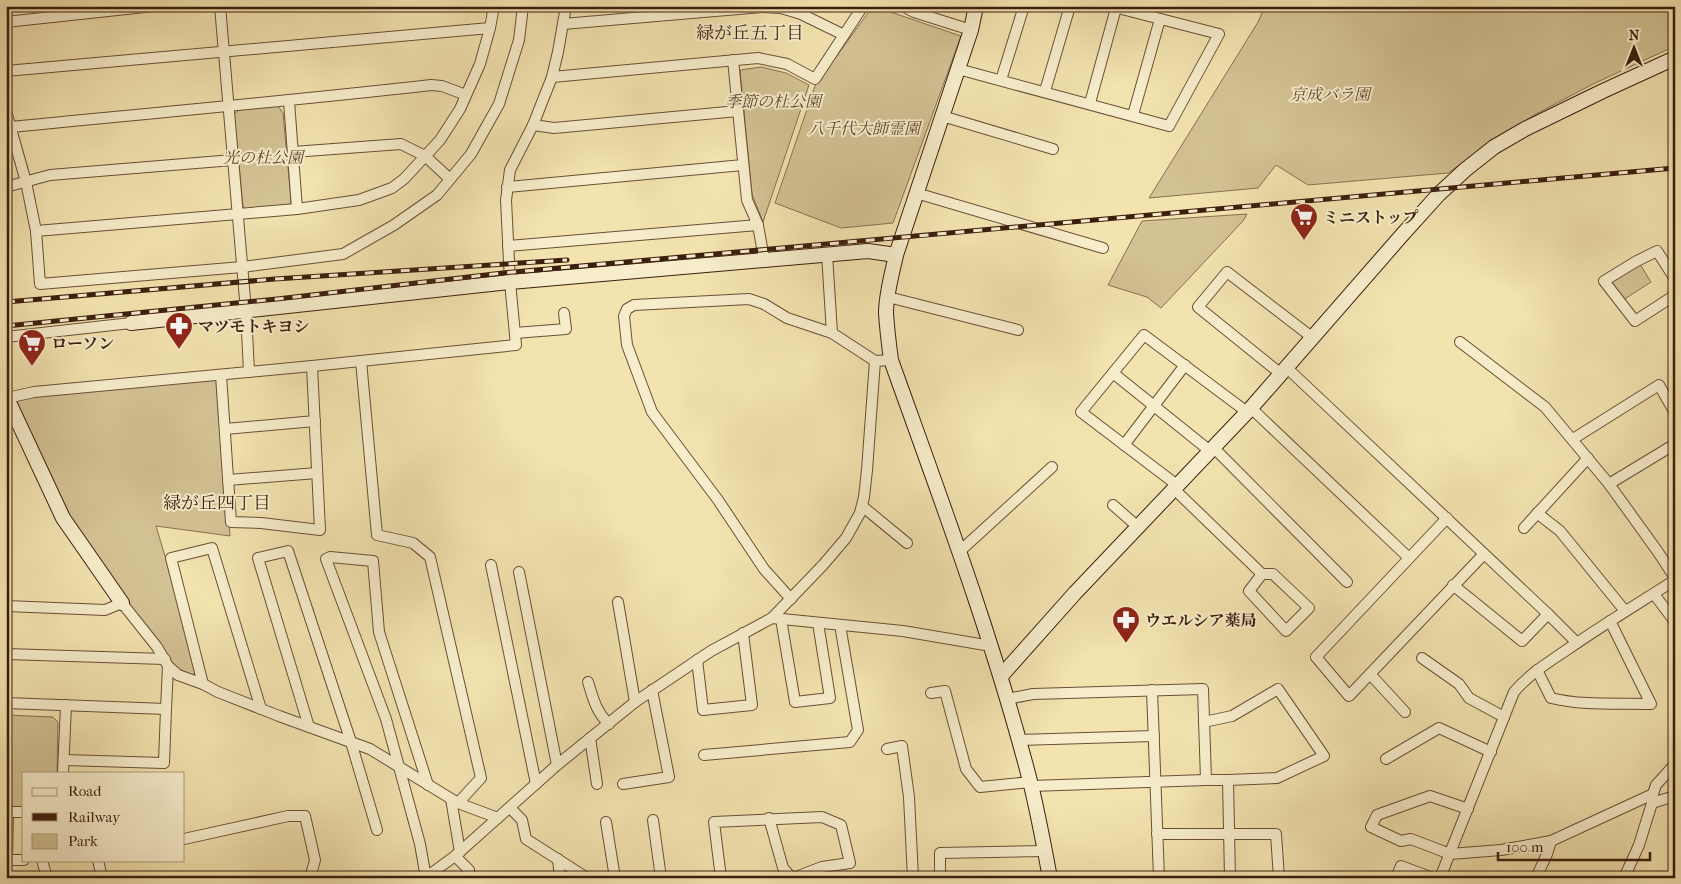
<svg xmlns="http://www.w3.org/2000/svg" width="1681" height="884" font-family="'IM FELL French Canon','Noto Serif JP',serif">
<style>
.green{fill:#d3c294;stroke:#887051}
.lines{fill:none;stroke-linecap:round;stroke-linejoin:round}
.street-casing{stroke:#6a4f36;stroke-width:12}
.secondary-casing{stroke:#3c1e0e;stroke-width:16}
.street{stroke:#f7edcb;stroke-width:10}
.secondary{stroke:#f7edcb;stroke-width:14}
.rail-casing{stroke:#3c1e0e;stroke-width:5}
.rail{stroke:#f7edcb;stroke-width:3;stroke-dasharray:9;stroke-linecap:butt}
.labels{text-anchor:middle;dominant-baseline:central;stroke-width:4;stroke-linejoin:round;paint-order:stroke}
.park-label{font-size:16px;font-style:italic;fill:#624730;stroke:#f7edcb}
.poi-label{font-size:16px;font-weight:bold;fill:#3c1e0e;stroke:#f7edcb;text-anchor:start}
.neighbourhood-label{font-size:18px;fill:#3c1e0e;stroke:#f7edcb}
</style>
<rect width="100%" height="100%" fill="#f2e3af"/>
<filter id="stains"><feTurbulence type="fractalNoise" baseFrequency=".004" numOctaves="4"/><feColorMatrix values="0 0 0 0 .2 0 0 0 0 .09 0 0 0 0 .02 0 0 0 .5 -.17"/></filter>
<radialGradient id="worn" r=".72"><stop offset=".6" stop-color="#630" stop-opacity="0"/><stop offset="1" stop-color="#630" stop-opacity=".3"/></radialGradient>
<g class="green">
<polygon points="873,6 961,36 893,223 841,228 775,203 815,86"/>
<polygon points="1265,6 1675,6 1675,46 1593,84 1536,114 1490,143 1448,173 1308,185 1276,165 1258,188 1149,198 1258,22"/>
<polygon points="761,67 786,73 809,85 763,222 752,194 740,70"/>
<polygon points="278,106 283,113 291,200 290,205 246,210 243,206 234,114 239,110"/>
<polygon points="1247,214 1243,221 1161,308 1147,297 1108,285 1142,221"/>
<polygon points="1638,261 1651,282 1620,302 1604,281"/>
<polygon points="221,375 230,536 156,526 185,623 197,672 192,675 179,669 157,647 63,518 7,398"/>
<polygon points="6,715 53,717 58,722 57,773 24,773 24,807 6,806"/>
</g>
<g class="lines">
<defs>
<g id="street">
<polyline points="220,6 246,311 249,372"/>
<polyline points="903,6 914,12 971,30"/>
<polyline points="6,22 154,6"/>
<polyline points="563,24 762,7 781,8 801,14 844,35"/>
<polyline points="733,60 747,200 758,225 764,259"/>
<polyline points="958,69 1169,126 1219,34 1110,6"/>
<polyline points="6,71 490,28"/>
<polyline points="552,77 758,58 787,64 815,79 863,6"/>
<polyline points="1001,80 1024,6"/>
<polyline points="1045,91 1070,6"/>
<polyline points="289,101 297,209"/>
<polyline points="1090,103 1116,8"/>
<polyline points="6,111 26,182 36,231 40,284 242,267 343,254 394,225 437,195 471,154 499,104 519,40 523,6"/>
<polyline points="1133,115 1160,19"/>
<polyline points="942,116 1053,149"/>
<polyline points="533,125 554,128 738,111"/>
<path d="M 11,127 C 151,113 291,101 431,85 L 442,86 L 466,95"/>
<polyline points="293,152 401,144 425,156 450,179"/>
<polyline points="6,187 50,175 233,160"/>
<polyline points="507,187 743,165"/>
<polyline points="916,193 1103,248"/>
<polyline points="36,231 297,209 359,200 392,188 404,179 440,140 460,109 480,64 490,28 494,6"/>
<polyline points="508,246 758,225"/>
<polyline points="827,254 832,333"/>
<polyline points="1675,279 1657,251 1635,262 1604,281 1635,321 1675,295"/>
<polyline points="888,297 1018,330"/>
<polyline points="515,333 566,329 564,313"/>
<polyline points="6,337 131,323"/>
<polyline points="1460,342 1545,407 1609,484 1658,552 1675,578"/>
<polyline points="361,361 377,535 413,543 430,557 481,778 458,803"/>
<polyline points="1287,368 1548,614 1577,643"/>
<polyline points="1113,373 1210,451"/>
<polyline points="1281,374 1198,307 1227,272 1313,338"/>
<polyline points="221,375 231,522 261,523 320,530 312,366"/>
<polyline points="7,398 34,392 312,366 516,345 510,282 506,200 510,170 533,125 552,77 558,52 566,6"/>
<polyline points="1251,408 1409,558"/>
<polyline points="225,429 315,421"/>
<polyline points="1573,439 1659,385 1675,413"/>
<polyline points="1124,445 1185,365"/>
<polyline points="1213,447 1347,582"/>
<polyline points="228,480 317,473"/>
<polyline points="1609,484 1675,444"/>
<polyline points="1177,485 1081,412 1144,335 1247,412"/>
<polyline points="1174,489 1262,574 1273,574 1309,608 1286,631 1249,591 1262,574"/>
<polyline points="1113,505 1138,527"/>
<polyline points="862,506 907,543"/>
<polyline points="1537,513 1560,531 1625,611"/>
<polyline points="1447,518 1316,657 1349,696 1484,554"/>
<polyline points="1524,528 1588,458"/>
<polyline points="959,552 1052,467"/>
<polyline points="491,565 536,784"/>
<polyline points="519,572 557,765"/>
<polyline points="1453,585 1522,641 1548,614"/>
<polyline points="1654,594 1675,622"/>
<polyline points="791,599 764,569 718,500 652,412 627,345 624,316 627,309 634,305 749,299 764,304 787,318 832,333 875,361"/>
<polyline points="618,602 635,702"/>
<polyline points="6,606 105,610 122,603 157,647 168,666 178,675 203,684 218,692 279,716 370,749 458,803 498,818"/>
<polyline points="772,618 903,631 991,646"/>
<polyline points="781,619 795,702 830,698 818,623"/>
<polyline points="6,654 165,659"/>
<polyline points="1422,658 1459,684 1469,698 1504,717"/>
<polyline points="697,660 703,710 752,705 743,633"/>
<path d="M 1537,670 L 1551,698 C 1583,706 1618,703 1651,704 L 1610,621"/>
<polyline points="1370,674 1405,712"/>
<path d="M 588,682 C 593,698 596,712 609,724"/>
<polyline points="203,684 171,558 212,548 261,709"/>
<polyline points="1152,690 1159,878"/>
<polyline points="931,693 945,691 966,769 980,787 1030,782"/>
<polyline points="1007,699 1033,694 1203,689 1206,780 1228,780 1230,878"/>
<polyline points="6,703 166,709 168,666"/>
<polyline points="1204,722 1232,716 1278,689 1324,756 1277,778 1228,780"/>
<polyline points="309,727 258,558 288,551 351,742 377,830"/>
<polyline points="590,738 597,784"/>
<polyline points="1018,740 1154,736"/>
<polyline points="887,749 902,746 909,797 913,878"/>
<polyline points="704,755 850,742 858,730 840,625"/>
<polyline points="1386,759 1439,728 1491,752"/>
<polyline points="64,760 164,763 166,709"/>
<polyline points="63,773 66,705"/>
<polyline points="623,784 669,777 652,690"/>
<polyline points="1031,786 1206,780"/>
<polyline points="451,799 460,852"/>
<polyline points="1652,803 1675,796"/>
<polyline points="510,808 522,820 526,839 587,878"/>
<polyline points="1468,809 1430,796 1377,815 1371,827 1401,841 1411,839 1450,854 1501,850 1551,841 1653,794"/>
<polyline points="6,812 24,812"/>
<polyline points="769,818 783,868 792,878"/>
<polyline points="653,820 661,878"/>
<polyline points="606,822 615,878"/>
<polyline points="1157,834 1276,834 1279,878"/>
<polyline points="184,839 288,816 305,816 315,860 310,878"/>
<polyline points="455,856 469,870 470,878"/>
<polyline points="558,859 560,878"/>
<polyline points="6,860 24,860"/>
<polyline points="7,860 8,812"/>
<polyline points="42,860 47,878"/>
<polyline points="98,860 102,878"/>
<polyline points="425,878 455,856 557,765 635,702 711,651 772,618 823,565 846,538 860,513 864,497 867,470 875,361 891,360"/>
<polyline points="426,878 420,844 386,719 326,559 330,557 373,561 379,632 428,785"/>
<polyline points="721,878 714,822 822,817 841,825 850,863 822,867 793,878"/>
<polyline points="940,878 940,853 1045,851"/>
<polyline points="1396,878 1401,866 1433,878"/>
<path d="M 1440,878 L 1514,692 C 1529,674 1549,662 1568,649 C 1603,625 1639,603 1675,580"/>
<polyline points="1536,878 1547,854 1551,841"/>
<polyline points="1624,878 1639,845 1652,803 1653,794 1656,785 1675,764"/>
</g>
<g id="secondary">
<path d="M 976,6 L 971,30 L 896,255 C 892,274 886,294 886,313 C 887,329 889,345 891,360 C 941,500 993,638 1030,781 C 1038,813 1044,846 1050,878"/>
<polyline points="131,323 510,282 868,251 896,255"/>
<polyline points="6,396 63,518 122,603"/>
<polyline points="1001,676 1075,593 1251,408 1402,235 1439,194 1465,170 1494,147 1525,129 1603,91 1675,58"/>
</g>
</defs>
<use href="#street" class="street-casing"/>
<use href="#secondary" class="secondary-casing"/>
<use href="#street" class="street"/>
<use href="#secondary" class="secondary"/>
<defs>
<g id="rail">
<polyline points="6,302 275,279 567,260"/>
<polyline points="6,326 277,299 503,273 1675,168"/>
</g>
</defs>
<use href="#rail" class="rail-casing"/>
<use href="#rail" class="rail"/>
</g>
<defs>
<symbol id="supermarket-pin" viewBox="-11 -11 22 30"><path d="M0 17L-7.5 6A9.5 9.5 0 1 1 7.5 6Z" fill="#8f2418" stroke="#f7edcb"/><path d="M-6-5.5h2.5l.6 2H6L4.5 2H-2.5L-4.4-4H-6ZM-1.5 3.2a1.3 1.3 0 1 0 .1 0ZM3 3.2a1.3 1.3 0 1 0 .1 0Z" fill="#fff"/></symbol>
<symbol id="pharmacy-pin" viewBox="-11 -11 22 30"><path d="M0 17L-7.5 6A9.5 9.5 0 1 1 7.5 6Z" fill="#8f2418" stroke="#f7edcb"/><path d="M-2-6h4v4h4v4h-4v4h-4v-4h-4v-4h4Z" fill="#fff"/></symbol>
</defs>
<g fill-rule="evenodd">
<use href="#supermarket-pin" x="1288" y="201" width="32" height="43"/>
<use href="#pharmacy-pin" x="163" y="310" width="32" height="43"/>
<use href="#supermarket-pin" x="16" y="327" width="32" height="43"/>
<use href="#pharmacy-pin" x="1110" y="604" width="32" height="43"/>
</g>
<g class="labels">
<g class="park-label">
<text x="1330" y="94">京成バラ園</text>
<text x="773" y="101">季節の杜公園</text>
<text x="864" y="128">八千代大師霊園</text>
<text x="263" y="157">光の杜公園</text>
</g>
<g class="poi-label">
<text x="1323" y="217">ミニストップ</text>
<text x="198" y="326">マツモトキヨシ</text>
<text x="51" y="343">ローソン</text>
<text x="1145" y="620">ウエルシア薬局</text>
</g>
<g class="neighbourhood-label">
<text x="750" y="33">緑が丘五丁目</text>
<text x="217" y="503">緑が丘四丁目</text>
</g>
</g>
<rect width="1681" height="884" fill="none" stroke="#f2e3af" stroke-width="25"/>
<rect x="8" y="8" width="1666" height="869" fill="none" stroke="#3c1e0e" stroke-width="2.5"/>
<rect x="12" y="12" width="1656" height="859" fill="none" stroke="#3c1e0e"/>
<rect x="22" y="772" width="162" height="90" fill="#f7edcb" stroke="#ac9a7f"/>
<rect x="32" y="788" width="25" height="8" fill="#f7edcb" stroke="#ac9a7f"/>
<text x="68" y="796" font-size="15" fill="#3c1e0e">Road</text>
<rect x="32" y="813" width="25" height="8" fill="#3c1e0e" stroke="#ac9a7f"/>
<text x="68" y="822" font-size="15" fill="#3c1e0e">Railway</text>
<rect x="32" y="834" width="25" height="15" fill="#d3c294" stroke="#ac9a7f"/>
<text x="68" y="846" font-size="15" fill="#3c1e0e">Park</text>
<g transform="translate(1634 48)" stroke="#f7edcb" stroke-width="4" paint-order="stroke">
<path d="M0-4L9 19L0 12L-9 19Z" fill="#3c1e0e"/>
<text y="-8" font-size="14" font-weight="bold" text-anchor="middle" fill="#3c1e0e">N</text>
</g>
<path d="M1498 852v8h152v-8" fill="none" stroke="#3c1e0e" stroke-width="2.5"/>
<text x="1506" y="852" font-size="15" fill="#3c1e0e" stroke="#f7edcb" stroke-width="4" paint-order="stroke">100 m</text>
<rect width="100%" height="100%" filter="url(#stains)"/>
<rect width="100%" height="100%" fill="url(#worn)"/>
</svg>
